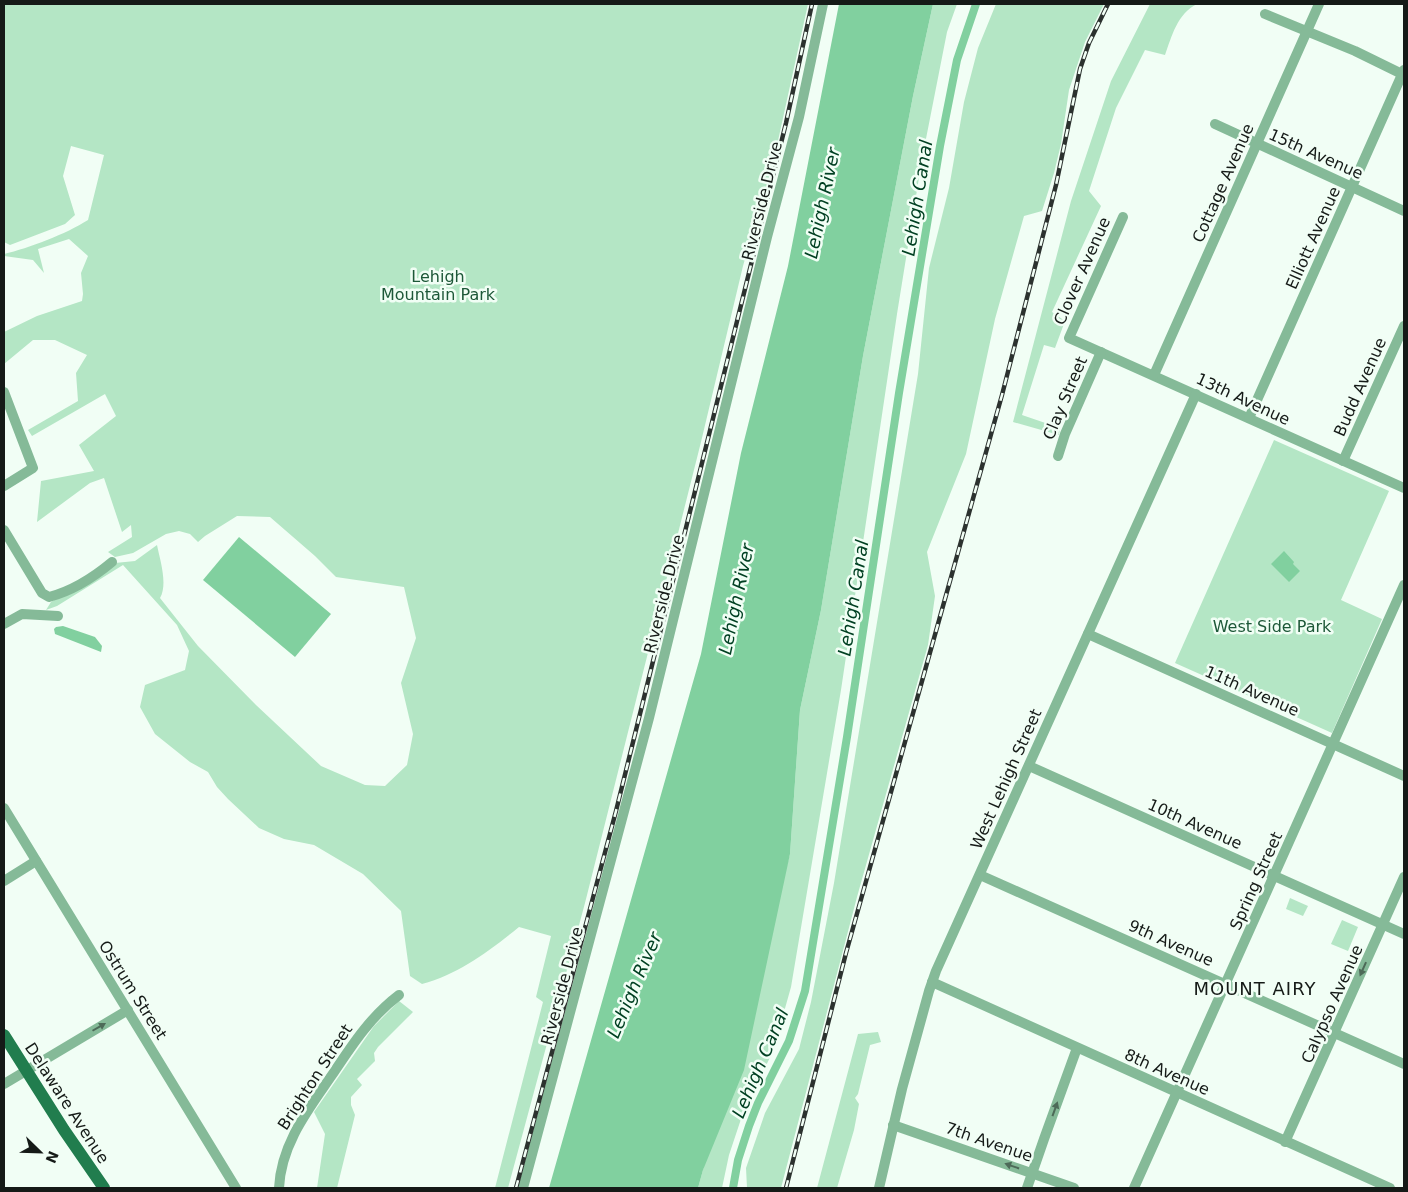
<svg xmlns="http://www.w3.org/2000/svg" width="1408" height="1192" font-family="'DejaVu Sans',sans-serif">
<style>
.green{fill:#b4e6c5}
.water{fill:#81d09f}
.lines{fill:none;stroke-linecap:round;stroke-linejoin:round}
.canal{stroke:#81d09f;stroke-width:8}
.minor{stroke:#85ba98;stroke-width:10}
.major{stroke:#217d4e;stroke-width:12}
.rail-casing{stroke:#2c322f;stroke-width:4.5}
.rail{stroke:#f1fef5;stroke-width:2.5;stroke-dasharray:8;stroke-linecap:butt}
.oneway{fill:#4d6a58}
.labels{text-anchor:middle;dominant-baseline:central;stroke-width:5;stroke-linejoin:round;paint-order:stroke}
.street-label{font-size:16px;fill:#151a17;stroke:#f1fef5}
.park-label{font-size:16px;fill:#1d5838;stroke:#f1fef5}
.water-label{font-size:18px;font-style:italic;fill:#004022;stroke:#f1fef5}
.neighbourhood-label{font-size:18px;letter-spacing:1px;fill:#151a17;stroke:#f1fef5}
</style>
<rect width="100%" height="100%" fill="#f1fef5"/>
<g class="green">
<path d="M 4,4 L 808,4 L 774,159 L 743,266 L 701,442 L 585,903 L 508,1188 L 495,1188 L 543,1002 L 536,997 L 551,936 L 519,927 C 489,951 459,974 422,984 L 410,976 L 401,911 L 363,874 L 314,845 L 284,839 L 259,828 L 228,799 L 217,787 L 208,772 L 190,762 L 155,734 L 140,707 L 145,685 L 185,670 L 189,651 L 177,625 L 123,565 L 57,606 L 46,610 L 51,602 L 115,563 L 135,561 L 157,545 C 160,560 168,584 160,598 L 198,646 L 256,705 L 321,766 L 365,785 L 385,786 L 407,765 L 413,734 L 401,683 L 416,638 L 404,587 L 336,577 L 315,556 L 270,517 L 237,516 L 205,536 L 198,542 L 190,534 L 179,531 L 166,534 L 133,553 L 115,557 L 108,552 L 132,537 L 131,525 L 122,532 L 104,478 L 90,483 L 37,522 L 41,481 L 94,471 L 79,445 L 116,416 L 105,394 L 32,436 L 28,430 L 78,401 L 76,373 L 87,355 L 55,340 L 33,340 L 4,364 L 4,332 L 37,316 L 82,301 L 83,294 L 81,273 L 88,256 L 69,239 L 38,249 L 44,273 L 33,260 L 4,256 L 4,254 C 29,248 66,234 88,220 L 104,155 L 71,146 L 63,176 L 75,215 L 65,224 L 10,245 L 4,242 Z"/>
<polygon points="933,4 957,4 947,32 922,159 897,314 841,690 791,987 773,1051 742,1116 729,1155 722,1188 698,1188 790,854 800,710 821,610 863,356 913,96"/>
<polygon points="996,4 1104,4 1085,42 1069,90 1061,144 1054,173 1042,211 1024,216 995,319 966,454 927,552 935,596 928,645 857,897 781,1188 747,1188 746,1168 765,1113 799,1049 811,1002 834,883 918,374 929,268 949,188 964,102 978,48"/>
<path d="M 1150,4 L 1197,4 C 1177,14 1172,36 1165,55 L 1145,50 L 1116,108 L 1089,191 L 1101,206 L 1052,312 L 1065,321 L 1055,348 L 1044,345 L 1022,415 L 1060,428 L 1059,435 L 1013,422 L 1071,201 L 1111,81 Z"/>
<polygon points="1274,440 1389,491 1341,600 1382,619 1332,733 1175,663"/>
<polygon points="1290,898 1308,906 1303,916 1286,909"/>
<polygon points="1342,920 1358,927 1348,951 1331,944"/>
<polygon points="399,1001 413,1012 378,1047 374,1053 375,1061 357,1079 362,1085 351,1097 351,1105 355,1115 337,1188 317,1188 325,1134 314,1112 374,1026"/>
<polygon points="878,1032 881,1042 870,1045 858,1094 855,1098 859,1104 854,1130 837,1188 817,1188 858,1034"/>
</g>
<g class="water">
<polygon points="839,4 933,4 913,96 863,356 821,610 800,710 790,854 744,1070 703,1170 698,1188 549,1188 701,654 741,453 788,266"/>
<polygon points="239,537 331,614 295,657 203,580"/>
<polygon points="1284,551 1294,562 1293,564 1300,571 1289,582 1271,564"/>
<polygon points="63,626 95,637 102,646 101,652 55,634 54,629 56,627"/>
</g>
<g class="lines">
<polyline class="canal" points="733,1188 738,1160 749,1126 758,1103 789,1041 805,991 847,737 899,393 940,146 957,60 976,4"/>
<g class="minor">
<polyline points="1265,14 1355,51 1404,75"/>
<polyline points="1215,124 1404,211"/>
<polyline points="1123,217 1069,338 1404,488"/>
<polyline points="1154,375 1319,4"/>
<polyline points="4,392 33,468 4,486"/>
<polyline points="1249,418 1404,70"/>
<polyline points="1058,456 1065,434 1101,352"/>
<polyline points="1343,461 1404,326"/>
<path d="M 4,530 L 42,593 L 49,597 C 72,591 94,577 112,562"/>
<polyline points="4,624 22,614 58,616"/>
<polyline points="1088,634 1404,776"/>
<polyline points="1029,766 1404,934"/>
<polyline points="4,808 236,1188"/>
<polyline points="980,875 1404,1064"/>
<polyline points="4,881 36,861"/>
<polyline points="932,982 1390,1188"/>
<polyline points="4,1084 128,1010"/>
<polyline points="893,1125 1074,1188"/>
<polyline points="1285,1142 1404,877"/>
<path d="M 279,1188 C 281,1144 308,1110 332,1075 C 352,1045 370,1017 399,995"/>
<polyline points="523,1188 649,718 767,237 799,117 823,4"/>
<polyline points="879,1188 902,1089 929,991 936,971 1196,394"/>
<polyline points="1027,1188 1044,1139 1077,1048"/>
<polyline points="1134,1188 1404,585"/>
</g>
<polyline class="major" points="4,1035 64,1130 104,1188"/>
<defs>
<g id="rail">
<polyline points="516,1188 616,811 786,123 812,4"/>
<polyline points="786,1188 846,953 1002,395 1056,185 1080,69 1089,43 1108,4"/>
</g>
</defs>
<use href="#rail" class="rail-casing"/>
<use href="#rail" class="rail"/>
</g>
<defs><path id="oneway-solid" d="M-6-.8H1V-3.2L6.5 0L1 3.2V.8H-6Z" transform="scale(1.25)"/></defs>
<g class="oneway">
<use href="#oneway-solid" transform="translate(1363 969) rotate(114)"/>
<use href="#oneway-solid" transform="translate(99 1027) rotate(-30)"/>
<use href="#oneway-solid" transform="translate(1055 1109) rotate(-70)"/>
<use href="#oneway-solid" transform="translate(1012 1166) rotate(-161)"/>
</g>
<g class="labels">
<g class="street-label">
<text transform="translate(1316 154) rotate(24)">15th Avenue</text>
<text transform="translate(1223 183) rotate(-66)">Cottage Avenue</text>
<text transform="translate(762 201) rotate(-76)">Riverside Drive</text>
<text transform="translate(1313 238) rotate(-66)">Elliott Avenue</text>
<text transform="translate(1082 271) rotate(-66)">Clover Avenue</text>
<text transform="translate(1360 387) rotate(-66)">Budd Avenue</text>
<text transform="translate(1065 398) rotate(-67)">Clay Street</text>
<text transform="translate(1243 399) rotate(25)">13th Avenue</text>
<text transform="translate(664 594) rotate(-76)">Riverside Drive</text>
<text transform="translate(1252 691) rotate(24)">11th Avenue</text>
<text transform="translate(1006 779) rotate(-66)">West Lehigh Street</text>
<text transform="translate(1195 824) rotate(24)">10th Avenue</text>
<text transform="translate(1256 881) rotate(-66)">Spring Street</text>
<text transform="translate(1171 943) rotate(24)">9th Avenue</text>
<text transform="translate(562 986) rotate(-75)">Riverside Drive</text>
<text transform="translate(133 990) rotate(58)">Ostrum Street</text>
<text transform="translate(1332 1004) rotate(-66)">Calypso Avenue</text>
<text transform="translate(1167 1072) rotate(24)">8th Avenue</text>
<text transform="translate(315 1077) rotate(-57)">Brighton Street</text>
<text transform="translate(67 1103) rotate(57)">Delaware Avenue</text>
<text transform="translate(989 1142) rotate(19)">7th Avenue</text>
</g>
<g class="park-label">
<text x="438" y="276">Lehigh<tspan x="438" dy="18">Mountain Park</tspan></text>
<text x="1272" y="626">West Side Park</text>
</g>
<g class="water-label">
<text transform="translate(917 198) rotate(-81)">Lehigh Canal</text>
<text transform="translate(822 203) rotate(-78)">Lehigh River</text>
<text transform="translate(853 598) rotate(-81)">Lehigh Canal</text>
<text transform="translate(736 599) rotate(-78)">Lehigh River</text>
<text transform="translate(634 985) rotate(-67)">Lehigh River</text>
<text transform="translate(760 1063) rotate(-67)">Lehigh Canal</text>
</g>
<g class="neighbourhood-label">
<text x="1255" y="988">MOUNT AIRY</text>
</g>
</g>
<rect width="1408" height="1192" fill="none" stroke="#151a17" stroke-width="10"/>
<g transform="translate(40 1152) rotate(113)" stroke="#f1fef5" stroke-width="4" paint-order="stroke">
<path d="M0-4L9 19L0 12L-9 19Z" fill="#151a17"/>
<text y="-8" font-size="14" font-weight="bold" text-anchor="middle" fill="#151a17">N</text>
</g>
</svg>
